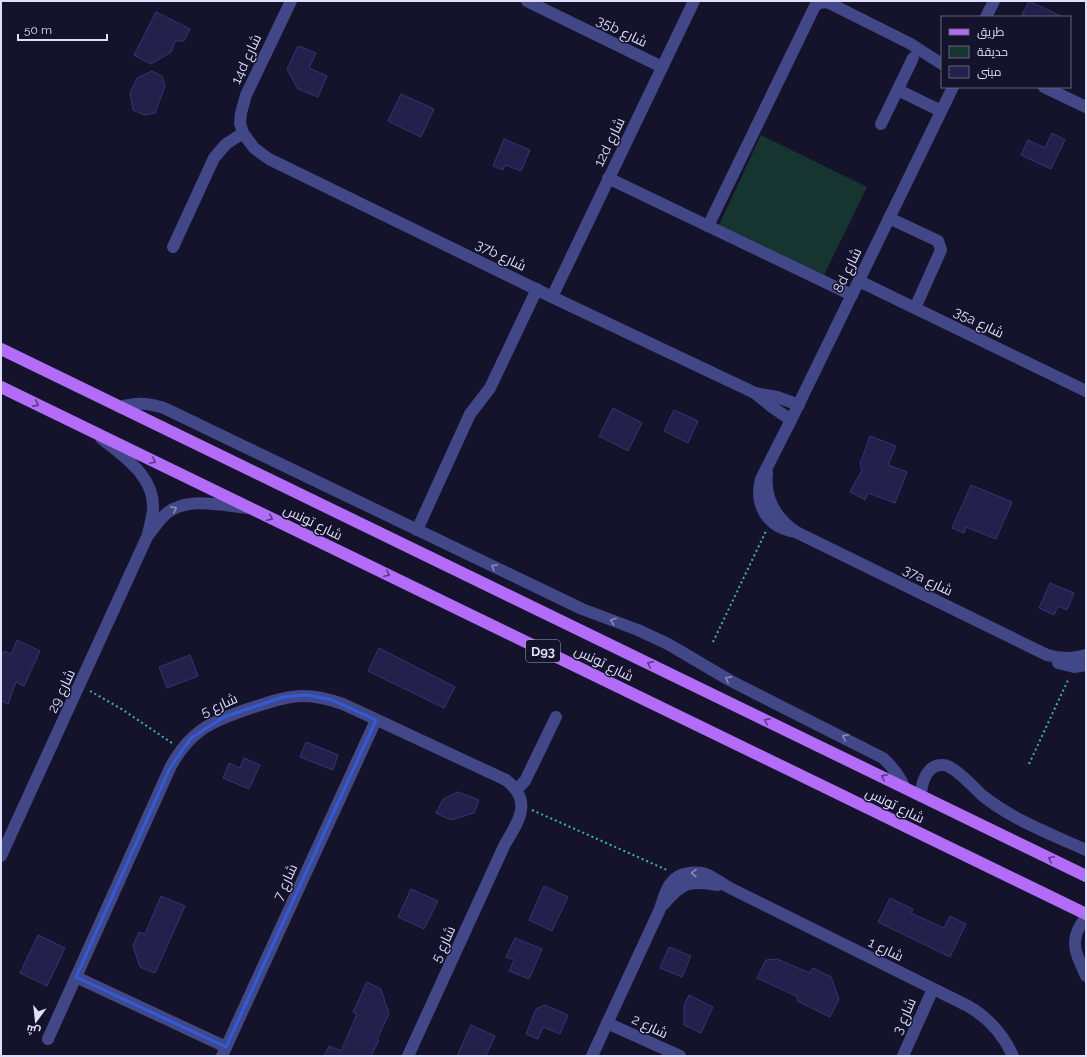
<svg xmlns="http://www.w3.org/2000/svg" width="1087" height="1057" font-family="Raleway,Cairo,sans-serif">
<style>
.green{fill:#163530}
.building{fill:#23204b;stroke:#383376}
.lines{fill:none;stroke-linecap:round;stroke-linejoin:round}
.path{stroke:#38b8a0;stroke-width:2;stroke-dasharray:2 3;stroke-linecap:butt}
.minor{stroke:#414787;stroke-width:12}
.major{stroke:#b26cf7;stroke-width:12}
.oneway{stroke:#5b3b87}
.oneway2{stroke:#888bbc}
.marked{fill:none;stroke:#305cdc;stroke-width:3;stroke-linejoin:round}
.labels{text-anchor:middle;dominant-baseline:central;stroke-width:3;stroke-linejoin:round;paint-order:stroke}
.shield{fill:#14132b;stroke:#a1a2be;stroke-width:1}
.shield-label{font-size:13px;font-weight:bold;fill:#dedffd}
.street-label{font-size:14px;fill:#dedffd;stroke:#14132b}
</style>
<rect width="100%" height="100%" fill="#14132b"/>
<polygon class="green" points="761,135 867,187 824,275 719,225"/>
<g class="building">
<polygon points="1029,1 1063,17 1027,17 1022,15"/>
<polygon points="156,12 190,29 184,41 175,41 171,52 151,64 134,55"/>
<polygon points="298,46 316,53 309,68 327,76 318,97 298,89 287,69"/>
<polygon points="152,71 162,76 165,86 155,113 144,115 133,110 130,93 137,78"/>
<polygon points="401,94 434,109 421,137 388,121"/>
<polygon points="1052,133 1065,140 1051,169 1021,155 1028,140 1045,148"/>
<polygon points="504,139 530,150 521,171 505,165 503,170 493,166"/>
<polygon points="613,408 642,423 628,451 599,436"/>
<polygon points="674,410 698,421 688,443 664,431"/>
<polygon points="870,436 896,446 888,465 907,472 895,503 868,493 865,500 850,492 862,470 860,464"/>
<polygon points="971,485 1012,502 996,539 966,527 964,533 952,528"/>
<polygon points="1050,583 1074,593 1067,610 1058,606 1054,615 1039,608"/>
<polygon points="17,640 40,651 24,686 16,682 8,704 1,701 1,657 4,651 11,654"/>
<polygon points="379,648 455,687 444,708 368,671"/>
<polygon points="190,655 198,676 167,688 159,667"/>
<polygon points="306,742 338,755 333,770 300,757"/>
<polygon points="244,758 260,765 249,789 223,778 229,763 240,768"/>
<polygon points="458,792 479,800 474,813 451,820 436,813 443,799"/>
<polygon points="544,886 568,897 552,931 529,920"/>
<polygon points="411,889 438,901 424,929 398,917"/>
<polygon points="161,896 185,906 155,973 140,967 133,946 139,932 145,934"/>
<polygon points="890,898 913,909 911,913 944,928 950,916 966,924 950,957 878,922"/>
<polygon points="38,935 65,948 47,986 20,973"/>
<polygon points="515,938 542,949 529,979 509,971 514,960 506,957"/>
<polygon points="669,947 691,956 682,977 660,968"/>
<polygon points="777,959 810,973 813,968 831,977 839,999 830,1017 797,1001 798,997 757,978 766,960"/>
<polygon points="367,982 381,989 389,1014 377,1039 379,1040 371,1056 324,1056 329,1046 341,1051 357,1014 353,1012"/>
<polygon points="689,995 713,1007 701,1033 684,1025 684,1005"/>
<polygon points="545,1005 568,1015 560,1034 543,1027 538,1039 526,1034 536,1009"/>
<polygon points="471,1025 495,1036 486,1056 457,1056"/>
</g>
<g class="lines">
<g class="path">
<polyline points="713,642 766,531"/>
<polyline points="90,691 123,710 172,743"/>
<polyline points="1029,764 1069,678"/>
<polyline points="532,810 667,870"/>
</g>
<g class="minor">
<polyline points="291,1 246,95 241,113 240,123 243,133 254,148 269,159 552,297 755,393 772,407 791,420"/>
<polyline points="527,1 662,67"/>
<polyline points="986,17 994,1"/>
<polyline points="1044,87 1086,107"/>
<polyline points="898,90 941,111"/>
<polyline points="881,124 913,58"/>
<polyline points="608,178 852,295"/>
<polyline points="889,218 938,241 941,250 915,308"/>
<path d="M 708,226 L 815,6 C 819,2 823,1 829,3 L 909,43 L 942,64"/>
<polyline points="173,247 214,158 226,144 243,133"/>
<polyline points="859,281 1086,391"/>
<polyline points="552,297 694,1"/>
<polyline points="755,393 777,397 799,405"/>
<path d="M 120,407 C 136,402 148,403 164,408 L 582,609 L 638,630 L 668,644 L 731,681 L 883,758 C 893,767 899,775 905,788"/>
<path d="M 101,438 C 124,457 155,476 153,510 C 152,518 150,526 148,534"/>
<path d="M 767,473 C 764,498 776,518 796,532 L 1047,655 C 1061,659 1073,659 1086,655"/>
<polyline points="417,530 470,414 490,388 537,289"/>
<path d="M 796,532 C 768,528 754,506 761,479 L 791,420 L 953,87"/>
<polyline points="1058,663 1074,667 1086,665"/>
<polyline points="516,790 525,781 556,717"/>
<path d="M 921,796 C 921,783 927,764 943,765 C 954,765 974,788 983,796 C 1013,820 1051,834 1086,850"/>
<path d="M 1,856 L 147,537 C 153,529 159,520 167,513 C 188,496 224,506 249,508"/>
<path d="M 664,904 C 682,882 691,880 718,885"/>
<path d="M 1086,916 C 1083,922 1077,929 1076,936 C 1072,949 1081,964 1086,976"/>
<polyline points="76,977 226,1047"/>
<polyline points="607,1023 680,1056"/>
<path d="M 48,1039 L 170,768 C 190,730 212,721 251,708 C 288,696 304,690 343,704 L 506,780 C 533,801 519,821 505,844 L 408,1056"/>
<polyline points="222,1056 376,720"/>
<path d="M 592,1056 L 660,909 C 665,893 669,875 689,873 C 695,872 702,872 708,875 C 715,878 722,884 730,888 L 968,1006 C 989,1018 1003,1034 1013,1056"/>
<polyline points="903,1056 933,989"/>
</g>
<g class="major">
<polyline points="1,349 1086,876"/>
<polyline points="1,387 1086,914"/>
</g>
</g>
<defs><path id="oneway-chevron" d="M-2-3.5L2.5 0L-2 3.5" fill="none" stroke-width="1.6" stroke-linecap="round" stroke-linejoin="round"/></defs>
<g class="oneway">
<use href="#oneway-chevron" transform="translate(36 404) rotate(26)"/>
<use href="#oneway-chevron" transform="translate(153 461) rotate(26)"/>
<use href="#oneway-chevron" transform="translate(270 518) rotate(26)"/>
<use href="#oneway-chevron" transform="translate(387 574) rotate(26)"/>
<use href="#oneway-chevron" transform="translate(650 664) rotate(-154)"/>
<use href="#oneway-chevron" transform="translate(767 721) rotate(-154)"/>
<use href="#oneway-chevron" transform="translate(884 777) rotate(-154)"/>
<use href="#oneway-chevron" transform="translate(1051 859) rotate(-154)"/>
</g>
<g class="oneway2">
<use href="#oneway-chevron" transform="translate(174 509) rotate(-28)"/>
<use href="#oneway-chevron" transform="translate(494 567) rotate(-154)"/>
<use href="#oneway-chevron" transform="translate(613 621) rotate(-161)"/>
<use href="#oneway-chevron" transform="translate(728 679) rotate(-152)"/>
<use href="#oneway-chevron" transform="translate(845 737) rotate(-153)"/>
<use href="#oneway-chevron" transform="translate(694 873) rotate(-179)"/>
</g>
<path class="marked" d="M 308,695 L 332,700 L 376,720 L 226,1047 L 76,977 L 170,768 L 191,738 L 224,717 L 283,697 Z"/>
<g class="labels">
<rect class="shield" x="526" y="640" width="34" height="22" rx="3"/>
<g class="shield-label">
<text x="543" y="651">D93</text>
</g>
<g class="street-label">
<text transform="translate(622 31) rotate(26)">35b شارع</text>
<text transform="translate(246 59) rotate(-65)">14d شارع</text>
<text transform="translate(609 142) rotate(-64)">12d شارع</text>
<text transform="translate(501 255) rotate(26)">37b شارع</text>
<text transform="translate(847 270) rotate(-64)">8d شارع</text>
<text transform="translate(979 322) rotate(26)">35a شارع</text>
<text transform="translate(313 522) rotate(26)">شارع تونس</text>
<text transform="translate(928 580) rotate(26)">37a شارع</text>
<text transform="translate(604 663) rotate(26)">شارع تونس</text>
<text transform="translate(61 691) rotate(-65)">شارع 29</text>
<text transform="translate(219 705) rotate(-24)">شارع 5</text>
<text transform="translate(895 805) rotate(26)">شارع تونس</text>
<text transform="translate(285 882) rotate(-65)">شارع 7</text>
<text transform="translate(443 944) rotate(-65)">شارع 5</text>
<text transform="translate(886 949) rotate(26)">شارع 1</text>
<text transform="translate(904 1016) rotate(-66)">شارع 3</text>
<text transform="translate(650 1026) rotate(25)">شارع 2</text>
</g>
</g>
<rect width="1087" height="1057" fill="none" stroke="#dedffd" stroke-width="4"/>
<rect x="941" y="16" width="130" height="72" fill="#14132b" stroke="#65657f"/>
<rect x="949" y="29" width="20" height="6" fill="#b26cf7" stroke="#65657f"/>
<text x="977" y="36" font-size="12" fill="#dedffd">طريق</text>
<rect x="949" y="46" width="20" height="12" fill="#163530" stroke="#65657f"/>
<text x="977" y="56" font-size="12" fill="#dedffd">حديقة</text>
<rect x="949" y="66" width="20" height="12" fill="#23204b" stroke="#65657f"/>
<text x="977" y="76" font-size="12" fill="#dedffd">مبنى</text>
<g transform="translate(36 1021) rotate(195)" stroke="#14132b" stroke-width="3" paint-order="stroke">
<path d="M0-3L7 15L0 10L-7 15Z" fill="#dedffd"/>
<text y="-6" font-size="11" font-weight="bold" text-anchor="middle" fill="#dedffd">ش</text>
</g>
<path d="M18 34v6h89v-6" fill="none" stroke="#dedffd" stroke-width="2"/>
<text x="24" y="34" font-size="12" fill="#dedffd" stroke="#14132b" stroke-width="3" paint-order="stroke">50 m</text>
</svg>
